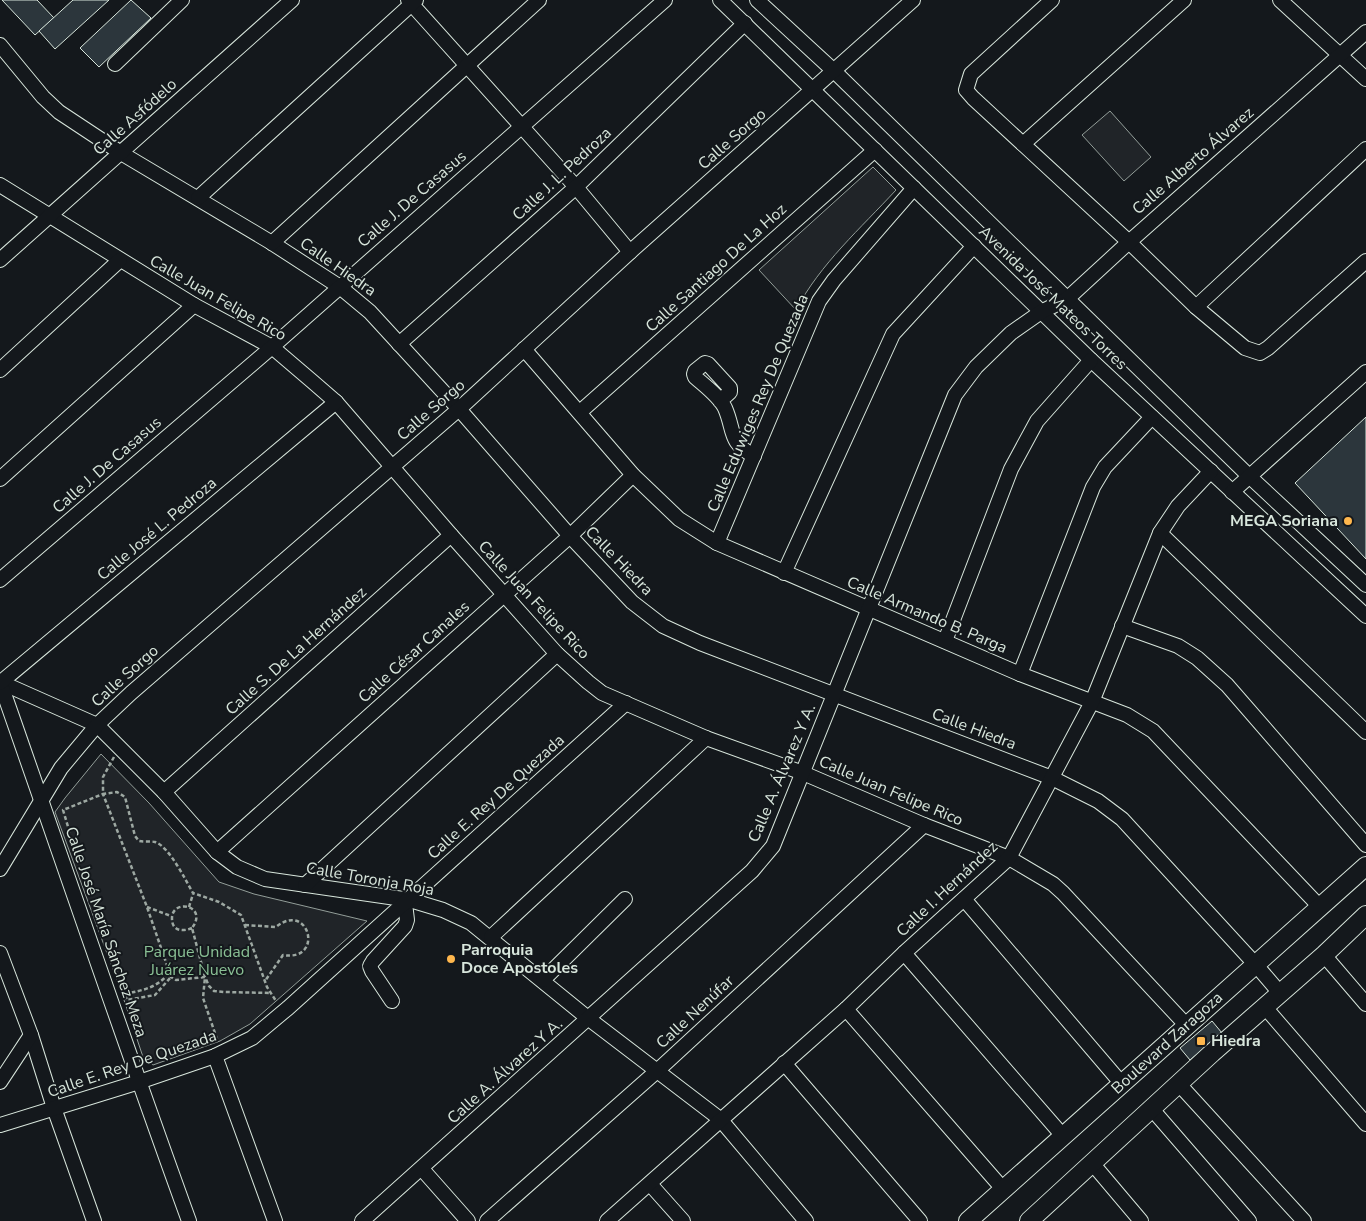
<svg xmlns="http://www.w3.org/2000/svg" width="1366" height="1221" font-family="'Nunito Sans',sans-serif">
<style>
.green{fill:#202428;stroke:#939e99}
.building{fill:#2c363c;stroke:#d8e6dc}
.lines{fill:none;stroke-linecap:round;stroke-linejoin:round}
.minor-casing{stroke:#d8e6dc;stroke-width:16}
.major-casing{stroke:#d8e6dc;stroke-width:20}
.path{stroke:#9da8a2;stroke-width:2.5;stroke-dasharray:4 2.5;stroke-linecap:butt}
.minor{stroke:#14181c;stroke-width:14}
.major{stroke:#14181c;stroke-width:18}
.poi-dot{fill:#ffb74d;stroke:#14181c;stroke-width:2}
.labels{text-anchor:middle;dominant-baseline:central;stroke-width:4;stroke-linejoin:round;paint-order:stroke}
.street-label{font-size:16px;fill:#d8e6dc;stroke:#14181c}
.poi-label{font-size:16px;font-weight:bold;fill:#d8e6dc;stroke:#14181c;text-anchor:start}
.park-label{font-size:16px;fill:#8ac095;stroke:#14181c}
</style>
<rect width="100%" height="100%" fill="#14181c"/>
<g class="green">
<polygon points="1110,111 1151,157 1124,181 1082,135"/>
<path d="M 873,167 L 896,190 C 861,228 820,264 796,310 L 759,270 Z"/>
<polygon points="101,754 149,803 219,882 254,894 367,921 250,1024 220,1041 153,1065 143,1057 122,994 55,812 65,798"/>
</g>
<g class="building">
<polygon points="2,0 37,0 54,18 35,35"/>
<polygon points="73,0 109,0 55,49 39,31"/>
<polygon points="131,0 151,18 99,67 80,48"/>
<polygon points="1366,417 1366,559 1295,483"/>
<polygon points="1212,1021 1222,1033 1190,1060 1180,1048"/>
</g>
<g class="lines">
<defs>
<g id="minor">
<polyline points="408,0 576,187 630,252"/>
<polyline points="720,0 1091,360 1366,616"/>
<polyline points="757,0 834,71 1249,476 1366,585"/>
<polyline points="1052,0 971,74 966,90 973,98 1129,242 1196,307 1245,348 1260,353 1268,348 1366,261"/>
<polyline points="1280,0 1366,79"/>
<polyline points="0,45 43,97 59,112 121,153 272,243 340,287 370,312 459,409 570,536 632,602 663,626 700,643 1052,778 1098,801 1122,819 1256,965 1280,993"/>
<polyline points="115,64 182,0"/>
<polyline points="1023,144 1184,0"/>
<polyline points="0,185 194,305 272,347 313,382 336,402 451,535 557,654 588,682 602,693 706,738 803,773 924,825 1009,858 1053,884 1063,893 1187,1026"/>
<polyline points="198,198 416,0"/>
<polyline points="272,243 539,0"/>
<polyline points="0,260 292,0"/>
<polyline points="1196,307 1366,149"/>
<polyline points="399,344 576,187 745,23"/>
<polyline points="524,349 633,475 679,519 717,543 1020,674 1127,715 1153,731 1320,907"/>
<polyline points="0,370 120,260"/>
<path d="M 720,401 L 730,392 L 730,388 L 708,364 L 705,363 L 695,371 L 694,374 L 695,377 C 705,386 719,396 725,408 C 735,431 728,442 754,456"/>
<polyline points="580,412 875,150"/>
<polyline points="0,479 194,305"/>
<polyline points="1232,492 1366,372"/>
<polyline points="1160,533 1366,732"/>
<polyline points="717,543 819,301 834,280 914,188"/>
<polyline points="784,573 893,334 974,246"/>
<polyline points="0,580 272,347 665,0"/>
<polyline points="1122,626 1178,646 1197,658 1227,685 1366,845"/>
<polyline points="945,641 1011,469 1037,421 1091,360"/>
<polyline points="1020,674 1093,487 1105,467 1152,417"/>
<polyline points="0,682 97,725 164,792 217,852 237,867 265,879 410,900 443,910 471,923 589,1019 720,1119 806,1221"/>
<path d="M 0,682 C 63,862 124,1042 189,1221"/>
<polyline points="0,683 336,402"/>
<polyline points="164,792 451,535"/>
<polyline points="217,852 570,536 633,475"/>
<polyline points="0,869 61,768 97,725 131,693 459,409 630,252 913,0"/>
<polyline points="305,885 557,654"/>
<polyline points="964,899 1122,1084"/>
<polyline points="491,937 706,738"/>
<polyline points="0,953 31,1035 54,1108 94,1221"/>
<polyline points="904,953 1063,1136"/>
<polyline points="1324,955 1366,1004"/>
<polyline points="543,980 625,899"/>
<polyline points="392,1001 372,971 370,966 373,961 405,926 407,920 405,903"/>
<polyline points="1264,1006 1366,1124"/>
<polyline points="846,1009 1003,1189"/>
<polyline points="215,1056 275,1221"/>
<polyline points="784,1063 920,1221"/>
<polyline points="0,1082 31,1035"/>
<polyline points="1178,1083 1304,1221"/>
<polyline points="1151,1108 1249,1221"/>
<polyline points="0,1125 139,1082 215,1056 252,1038 288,1008 626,703"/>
<polyline points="1092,1163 1141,1221"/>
<polyline points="422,1169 468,1221"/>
<polyline points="650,1184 683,1221"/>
<path d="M 362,1221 L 752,871 L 773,846 C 834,696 893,545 955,395 L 976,367 L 1011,333 L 1041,312 L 1067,299 L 1129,242 L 1366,32"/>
<polyline points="487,1221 657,1071 924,825"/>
<polyline points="607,1221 846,1009 904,953 1009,858 1092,702 1160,533 1178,506 1211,471"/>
</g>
<g id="major">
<polyline points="968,1221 1366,866"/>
<polyline points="1029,1221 1212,1053 1324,955 1366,915"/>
</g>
</defs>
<use href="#minor" class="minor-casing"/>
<use href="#major" class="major-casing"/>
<g class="path">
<path d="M 114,757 L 103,777 L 103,794 L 117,792 L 125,797 L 135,836 L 139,841 C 144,842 151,841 155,842 C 169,846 186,881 193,893 L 219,902 L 241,915 L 267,987 L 276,1001"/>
<polyline points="69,839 69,830 63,810 103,794 147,907 171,977 176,980 205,977 203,998 218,1042"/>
<polyline points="147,907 171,916"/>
<polyline points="189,907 193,894"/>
<path d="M 245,925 L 276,927 C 309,900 325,962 283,955 L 265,981"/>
<path d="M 192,928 C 183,932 172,931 172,919 C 171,898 209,905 192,928 L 205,977 L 209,986 L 214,991 L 224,992 L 271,993"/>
<polyline points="111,959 127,1000 155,995 171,977"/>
<path d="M 125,994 C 143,990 157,988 169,973"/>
</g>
<use href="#minor" class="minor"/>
<use href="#major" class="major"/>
</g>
<g class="poi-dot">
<circle cx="1348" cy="521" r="5"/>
<circle cx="451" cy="959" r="5"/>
<rect x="1196" y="1036" width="10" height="10" rx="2.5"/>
</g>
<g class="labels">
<g class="street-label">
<text transform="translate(135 117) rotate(-42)">Calle Asfódelo</text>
<text transform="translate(732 139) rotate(-41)">Calle Sorgo</text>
<text transform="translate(1193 161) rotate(-41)">Calle Alberto Álvarez</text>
<text transform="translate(562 174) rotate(-43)">Calle J. L. Pedroza</text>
<text transform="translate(412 199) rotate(-41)">Calle J. De Casasus</text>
<text transform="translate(338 267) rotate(35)">Calle Hiedra</text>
<text transform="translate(716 268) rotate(-42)">Calle Santiago De La Hoz</text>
<text transform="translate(218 298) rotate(30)">Calle Juan Felipe Rico</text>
<text transform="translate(1053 298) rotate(44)">Avenida José Mateos Torres</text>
<text transform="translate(758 403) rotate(-67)">Calle Eduwiges Rey De Quezada</text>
<text transform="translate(431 410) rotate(-41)">Calle Sorgo</text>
<text transform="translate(107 465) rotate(-41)">Calle J. De Casasus</text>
<text transform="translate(157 529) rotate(-40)">Calle José L. Pedroza</text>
<text transform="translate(619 561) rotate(46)">Calle Hiedra</text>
<text transform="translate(534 600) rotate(47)">Calle Juan Felipe Rico</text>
<text transform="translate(927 615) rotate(23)">Calle Armando B. Parga</text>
<text transform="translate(296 651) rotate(-42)">Calle S. De La Hernández</text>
<text transform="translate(414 652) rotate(-42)">Calle César Canales</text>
<text transform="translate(125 676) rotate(-42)">Calle Sorgo</text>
<text transform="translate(974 729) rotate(21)">Calle Hiedra</text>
<text transform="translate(782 773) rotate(-67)">Calle A. Álvarez Y A.</text>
<text transform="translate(891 791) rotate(23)">Calle Juan Felipe Rico</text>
<text transform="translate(496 797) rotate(-42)">Calle E. Rey De Quezada</text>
<text transform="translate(370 879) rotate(10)">Calle Toronja Roja</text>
<text transform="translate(947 889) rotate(-43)">Calle I. Hernández</text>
<text transform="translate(106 932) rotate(71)">Calle José María Sánchez Meza</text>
<text transform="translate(695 1012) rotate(-43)">Calle Nenúfar</text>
<text transform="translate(1167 1043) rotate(-42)">Boulevard Zaragoza</text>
<text transform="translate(132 1064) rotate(-19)">Calle E. Rey De Quezada</text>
<text transform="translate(505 1071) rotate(-42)">Calle A. Álvarez Y A.</text>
</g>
<g class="poi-label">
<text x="1338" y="521" text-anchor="end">MEGA Soriana</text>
<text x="461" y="950">Parroquia<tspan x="461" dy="18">Doce Apostoles</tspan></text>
<text x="1211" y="1041">Hiedra</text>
</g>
<g class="park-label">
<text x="197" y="952">Parque Unidad<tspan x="197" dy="18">Juárez Nuevo</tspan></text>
</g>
</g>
</svg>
